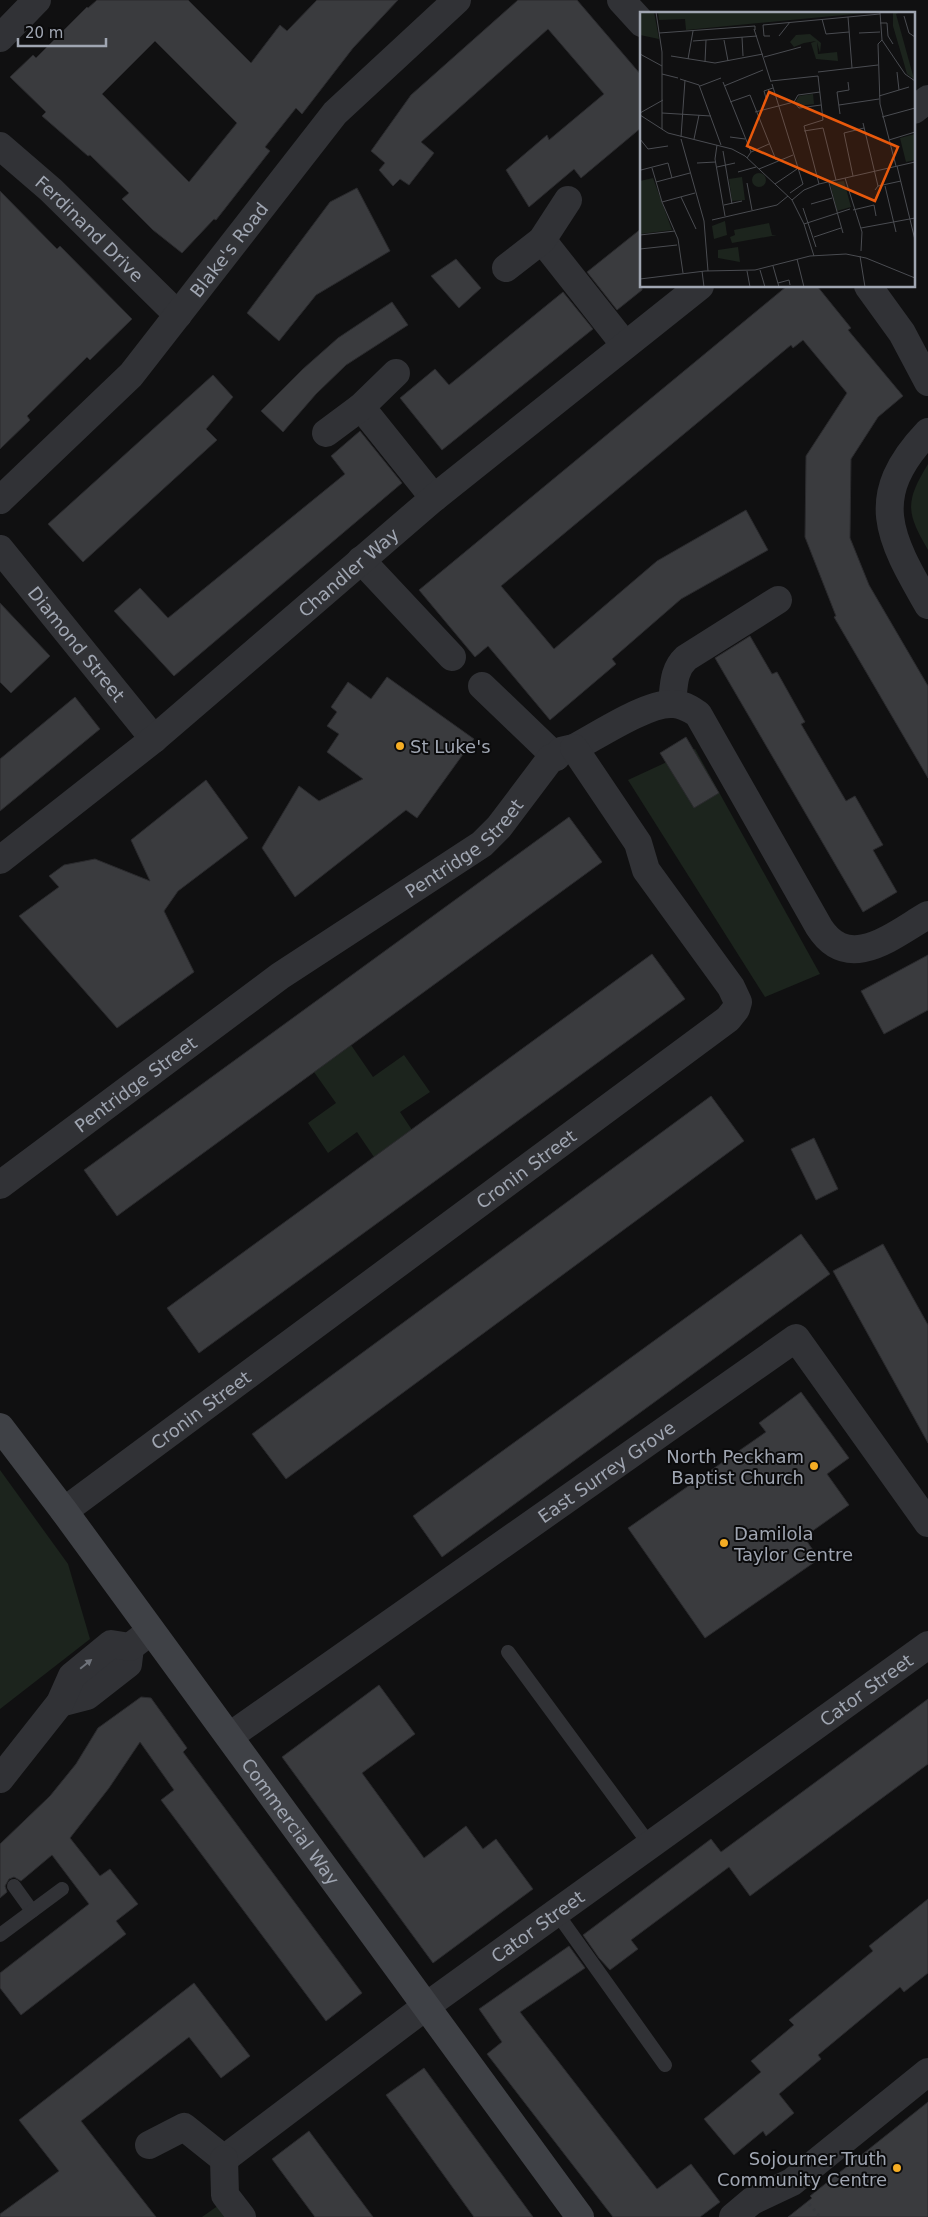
<svg xmlns="http://www.w3.org/2000/svg" width="928" height="2217" font-family="'DejaVu Sans',sans-serif">
<style>
.green{fill:#1c241d}
.building{fill:#3a3b3e;stroke:#2a2a2d;fill-rule:evenodd}
.lines{fill:none;stroke-linecap:round;stroke-linejoin:round}
.path{stroke:#37393d;stroke-width:3;stroke-dasharray:2.5 4;stroke-linecap:butt}
.lane{stroke:#313236;stroke-width:14}
.street{stroke:#313236;stroke-width:28}
.secondary{stroke:#3f4146;stroke-width:28}
.oneway{fill:#6e727a}
.poi-dot{fill:#f5ad24;stroke:#0b0b0c;stroke-width:2}
.labels{text-anchor:middle;dominant-baseline:central;stroke-width:4;stroke-linejoin:round;paint-order:stroke}
.street-label{font-size:18px;fill:#a0a6b2;stroke:#0b0b0c}
.poi-label{font-size:18px;fill:#a0a6b2;stroke:#0b0b0c;text-anchor:start}
.inset-road{fill:none;stroke:#4a4c51;stroke-width:1}
.view{fill:#e8590c;fill-opacity:0.15;stroke:#e8590c;stroke-width:2.5}
.inset-edge{fill:none;stroke:#a0a6b2;stroke-width:2.5}
</style>
<rect width="100%" height="100%" fill="#101011"/>
<g class="green">
<path d="M 928,464 L 928,550 C 906,512 905,502 928,464 Z"/>
<polygon points="695,749 820,974 765,997 628,780"/>
<polygon points="351,1045 373,1077 404,1055 430,1092 400,1112 412,1130 374,1157 357,1132 328,1153 308,1123 336,1103 314,1072"/>
<polygon points="0,1470 68,1564 90,1639 0,1709"/>
<polygon points="219,2205 229,2217 202,2217"/>
</g>
<g class="building">
<path d="M 97,0 L 188,0 L 251,63 L 280,25 L 287,31 L 317,0 L 398,0 L 353,48 L 302,114 L 296,108 L 265,147 L 270,151 L 216,220 L 214,219 L 182,253 L 153,230 L 122,199 L 129,193 L 90,155 L 88,156 L 42,116 L 46,112 L 10,77 L 33,55 L 36,58 L 87,7 L 88,8 ZM 155,41 L 237,123 L 189,182 L 102,94 Z"/>
<polygon points="518,0 577,0 642,76 642,127 581,178 574,169 529,207 506,170 547,135 549,140 604,94 548,29 421,142 434,153 409,185 400,179 393,186 379,170 385,163 371,151 411,95"/>
<polygon points="357,188 390,251 316,295 279,341 247,313 330,202"/>
<polygon points="0,191 57,249 60,246 132,319 90,360 87,357 27,416 30,420 0,449"/>
<polygon points="642,228 642,290 617,310 587,272"/>
<polygon points="456,259 481,288 459,308 431,276"/>
<polygon points="787,286 817,286 851,328 848,330 903,396 878,417 851,459 850,538 869,585 928,686 928,778 834,617 836,616 805,537 806,456 847,393 803,340 793,348 791,345 501,586 554,649 657,561 746,510 768,550 681,599 612,659 616,664 550,720 488,646 475,657 419,590"/>
<polygon points="563,292 593,329 442,450 400,398 435,369 449,385"/>
<polygon points="392,302 408,325 346,365 316,394 283,432 261,411 303,369 338,338"/>
<polygon points="213,375 233,397 206,429 217,440 83,562 48,524"/>
<polygon points="360,431 402,483 174,676 114,611 140,588 168,618 345,474 331,456"/>
<polygon points="0,603 50,656 11,693 0,682"/>
<polygon points="750,636 772,674 777,672 805,722 801,724 846,801 855,796 883,845 873,850 897,892 863,912 715,658"/>
<polygon points="387,677 474,739 417,818 406,810 295,897 262,848 299,786 319,801 363,779 327,752 339,734 327,726 337,712 331,707 348,682 371,699"/>
<polygon points="75,697 100,729 0,811 0,759"/>
<polygon points="686,737 719,793 694,808 660,753"/>
<polygon points="206,780 248,838 178,891 164,911 194,972 117,1028 19,916 59,887 49,876 64,865 95,859 150,881 131,840"/>
<polygon points="569,817 602,862 117,1216 84,1170"/>
<polygon points="652,954 685,999 199,1353 167,1308"/>
<polygon points="928,955 928,1010 884,1034 861,991"/>
<polygon points="711,1096 744,1141 286,1479 252,1434"/>
<polygon points="814,1138 838,1189 816,1200 791,1149"/>
<polygon points="801,1234 830,1274 442,1557 413,1516"/>
<polygon points="883,1244 928,1325 928,1443 833,1271"/>
<polygon points="801,1392 849,1458 827,1474 849,1505 804,1537 819,1559 705,1638 628,1528 766,1432 759,1423"/>
<polygon points="379,1685 415,1734 362,1773 424,1858 466,1826 483,1849 496,1839 533,1889 433,1963 282,1757"/>
<polygon points="141,1697 151,1698 187,1748 183,1752 362,1993 326,2021 161,1800 174,1790 140,1742 109,1788 70,1838 100,1876 110,1869 138,1904 116,1921 126,1934 21,2015 0,1988 0,1973 89,1904 52,1855 21,1881 14,1877 9,1879 5,1886 7,1892 0,1898 0,1844 50,1796 76,1764 98,1728"/>
<polygon points="928,1699 928,1764 750,1896 729,1867 631,1940 638,1949 610,1970 599,1958 583,1935 711,1839 721,1852"/>
<polygon points="928,1899 928,1973 904,1992 900,1987 818,2055 821,2059 779,2094 794,2113 766,2136 763,2131 734,2155 704,2119 761,2072 751,2061 794,2025 789,2020 873,1951 869,1946"/>
<polygon points="569,1946 585,1968 520,2012 657,2189 691,2164 720,2202 700,2217 613,2217 487,2054 502,2042 479,2009"/>
<polygon points="194,1983 250,2056 221,2078 189,2037 81,2121 156,2217 0,2217 0,2214 59,2171 19,2120"/>
<polygon points="424,2068 533,2217 474,2217 386,2095"/>
<polygon points="928,2102 928,2217 788,2217 812,2198 810,2196"/>
<polygon points="309,2131 373,2217 315,2217 272,2159"/>
</g>
<g class="lines">
<polyline class="path" points="809,2204 820,2217"/>
<g class="lane">
<polyline points="508,1652 650,1845"/>
<polyline points="14,1886 32,1911"/>
<polyline points="556,1912 665,2065"/>
<polyline points="0,1935 62,1889"/>
</g>
<g class="street">
<polyline points="621,0 642,23"/>
<polyline points="0,38 37,0"/>
<polyline points="914,110 928,99"/>
<path id="s1" d="M 0,146 L 51,190 L 178,315"/>
<polyline points="542,240 625,345"/>
<polyline points="506,268 542,240 568,200"/>
<polyline points="868,286 902,333 928,382"/>
<polyline points="361,407 434,498"/>
<path d="M 928,432 C 866,497 889,537 928,605"/>
<polyline points="326,433 361,407 396,373"/>
<path id="s2" d="M 0,500 L 131,375 L 335,113 L 457,0"/>
<path id="s3" d="M 0,549 L 154,739"/>
<polyline points="361,560 452,657"/>
<polyline points="482,686 556,757"/>
<path d="M 672,703 C 674,686 673,670 686,658 L 778,600"/>
<path id="s4" d="M 0,860 L 154,739 L 434,498 L 700,286"/>
<path id="s5" d="M 0,1185 L 280,976 L 482,844 L 499,827 L 551,758 L 556,757 L 561,751 L 574,748 C 597,736 648,702 673,704 C 683,704 690,709 698,714 L 819,927 C 849,974 893,935 928,915"/>
<path id="s6" d="M 64,1511 L 728,1019 L 736,1009 L 738,1002 L 731,987 L 646,870 L 638,843 L 574,748"/>
<polyline points="60,1703 87,1696 128,1664 130,1647"/>
<path id="s7" d="M 230,1736 L 796,1338 L 928,1523"/>
<polyline points="0,1779 60,1703 72,1676 111,1644 130,1647 151,1631"/>
<path id="s8" d="M 149,2145 L 184,2127 L 224,2159 L 425,2007 L 928,1645"/>
<polyline points="224,2159 225,2195 242,2217"/>
<polyline points="733,2217 752,2201 792,2182 928,2072"/>
</g>
<path class="secondary" id="s9" d="M 0,1427 L 64,1511 L 580,2217"/>
</g>
<defs><path id="oneway-solid" d="M-6-.8H1V-3.2L6.5 0L1 3.2V.8H-6Z" transform="scale(1.25)"/></defs>
<use class="oneway" href="#oneway-solid" transform="translate(86 1664) rotate(-39)"/>
<g class="poi-dot">
<circle cx="400" cy="746" r="5"/>
<circle cx="814" cy="1466" r="5"/>
<circle cx="724" cy="1543" r="5"/>
<circle cx="897" cy="2168" r="5"/>
</g>
<g class="labels">
<g class="street-label">
<text stroke="none"><textPath href="#s1" startOffset="122">Ferdinand Drive</textPath></text>
<text stroke="none"><textPath href="#s2" startOffset="340">Blake's Road</textPath></text>
<text stroke="none"><textPath href="#s4" startOffset="452">Chandler Way</textPath></text>
<text stroke="none"><textPath href="#s3" startOffset="122">Diamond Street</textPath></text>
<text stroke="none"><textPath href="#s5" startOffset="574">Pentridge Street</textPath></text>
<text stroke="none"><textPath href="#s5" startOffset="169">Pentridge Street</textPath></text>
<text stroke="none"><textPath href="#s6" startOffset="575">Cronin Street</textPath></text>
<text stroke="none"><textPath href="#s6" startOffset="170">Cronin Street</textPath></text>
<text stroke="none"><textPath href="#s7" startOffset="460">East Surrey Grove</textPath></text>
<text stroke="none"><textPath href="#s8" startOffset="886">Cator Street</textPath></text>
<text stroke="none"><textPath href="#s9" startOffset="490">Commercial Way</textPath></text>
<text stroke="none"><textPath href="#s8" startOffset="481">Cator Street</textPath></text>
</g>
<g class="poi-label">
<text x="410" y="746">St Luke's</text>
<text x="804" y="1456" text-anchor="end">North Peckham<tspan x="804" dy="21">Baptist Church</tspan></text>
<text x="734" y="1533">Damilola<tspan x="734" dy="21">Taylor Centre</tspan></text>
<text x="887" y="2158" text-anchor="end">Sojourner Truth<tspan x="887" dy="21">Community Centre</tspan></text>
</g>
</g>
<g transform="translate(640 12)">
<rect width="275" height="275" fill="#101011"/>
<path d="M 0,0 L 14,0 L 19,27 L 0,23 ZM 18,0 L 235,0 L 46,18 L 45,7 L 19,8 ZM 253,0 L 261,0 L 256,2 L 274,67 L 267,62 L 263,48 L 253,14 ZM 170,22 L 181,31 L 180,41 L 177,30 L 178,42 L 197,40 L 198,49 L 176,47 L 171,31 L 176,29 L 164,31 L 154,35 L 150,30 L 156,23 ZM 173,82 L 174,92 L 159,94 L 156,89 L 159,84 ZM 275,122 L 275,148 L 266,150 L 260,126 ZM112 168a7 7 0 1 1 14 0a7 7 0 1 1-14 0ZM 102,165 L 105,188 L 92,189 L 89,167 ZM 13,166 L 32,218 L 0,222 L 0,169 ZM 204,169 L 211,195 L 197,199 L 190,171 ZM 85,209 L 87,223 L 74,227 L 72,214 ZM 129,211 L 132,223 L 137,223 L 92,231 L 90,225 L 95,223 L 94,218 ZM 98,235 L 100,250 L 78,246 L 78,238 Z" fill="#1c241d"/>
<path class="inset-road" d="M 16,0 L 22,40 L 22,117M 240,0 L 242,28 L 265,62 L 275,69M 264,4 L 269,21 L 275,25M 208,5 L 212,56M 182,7 L 186,22 L 209,20M 240,11 L 247,11 L 248,24 L 253,32M 114,17 L 131,70M 19,21 L 115,14 L 115,18M 219,21 L 240,20M 130,24 L 124,24 L 123,13 L 240,2M 139,24 L 150,10M 102,25 L 103,44M 84,28 L 88,49M 242,28 L 238,32 L 240,92 L 256,154M 53,29 L 117,24M 0,42 L 22,54M 31,44 L 75,51 L 123,42M 124,45 L 161,35M 48,47 L 53,19M 65,50 L 66,28M 178,60 L 238,53M 257,60 L 259,78M 22,62 L 38,66M 40,67 L 59,73 L 81,133M 131,69 L 178,64 L 183,108 L 164,114 L 179,172M 83,70 L 111,140 L 107,146M 132,72 L 163,172 L 150,181M 60,74 L 81,66M 84,74 L 123,58M 180,80 L 158,83 L 154,90 L 159,96 L 181,93M 239,84 L 269,75M 126,86 L 124,79 L 133,76M 90,90 L 110,83 L 136,148M 199,93 L 239,87M 115,100 L 154,90M 0,101 L 23,88M 22,101 L 71,104M 200,102 L 197,80 L 209,78 L 208,70M 0,103 L 28,121 L 92,137 L 105,144 L 152,188 L 164,212 L 174,244M 242,105 L 275,96M 223,111 L 238,174 L 235,178M 164,119 L 183,116 L 196,168M 41,125 L 45,68M 90,125 L 105,127M 0,127 L 8,137 L 28,134M 41,127 L 64,209 L 68,259M 54,127 L 59,103M 249,128 L 275,120M 77,133 L 75,147 L 85,204M 83,139 L 92,192M 111,140 L 129,132M 57,151 L 76,150M 257,154 L 275,228M 77,155 L 95,151M 12,156 L 22,190 L 38,227 L 43,261M 119,157 L 153,143M 1,158 L 28,151 L 32,166M 98,160 L 116,155M 213,164 L 204,121 L 224,116M 205,166 L 222,220 L 221,239M 16,170 L 50,161M 107,171 L 112,198M 189,171 L 203,221M 135,172 L 157,157M 238,174 L 261,169M 245,174 L 256,220M 41,185 L 56,217M 152,188 L 164,178 L 179,172 L 275,150M 22,190 L 55,181M 171,192 L 192,186M 84,193 L 102,189M 163,196 L 176,235M 213,198 L 234,193 L 236,204M 72,208 L 137,193 L 148,184M 164,212 L 210,197M 221,216 L 275,206M 0,223 L 35,219M 174,225 L 201,216M 0,237 L 37,233M 220,244 L 225,275M 157,247 L 164,275M 133,254 L 139,275M 120,258 L 125,275M 62,259 L 64,275M 107,259 L 110,275M 0,267 L 65,259 L 115,258 L 170,244 L 206,242 L 226,246 L 275,266M 138,271 L 149,268 L 150,273"/>
<path class="view" d="M 129,80 L 258,135 L 235,189 L 107,134 Z"/>
<rect width="275" height="275" class="inset-edge"/>
</g>
<path d="M18 38v8h88v-8" fill="none" stroke="#a0a6b2" stroke-width="2.5"/>
<text x="25" y="38" font-size="15" fill="#a0a6b2" stroke="#0b0b0c" stroke-width="4" paint-order="stroke">20 m</text>
</svg>
